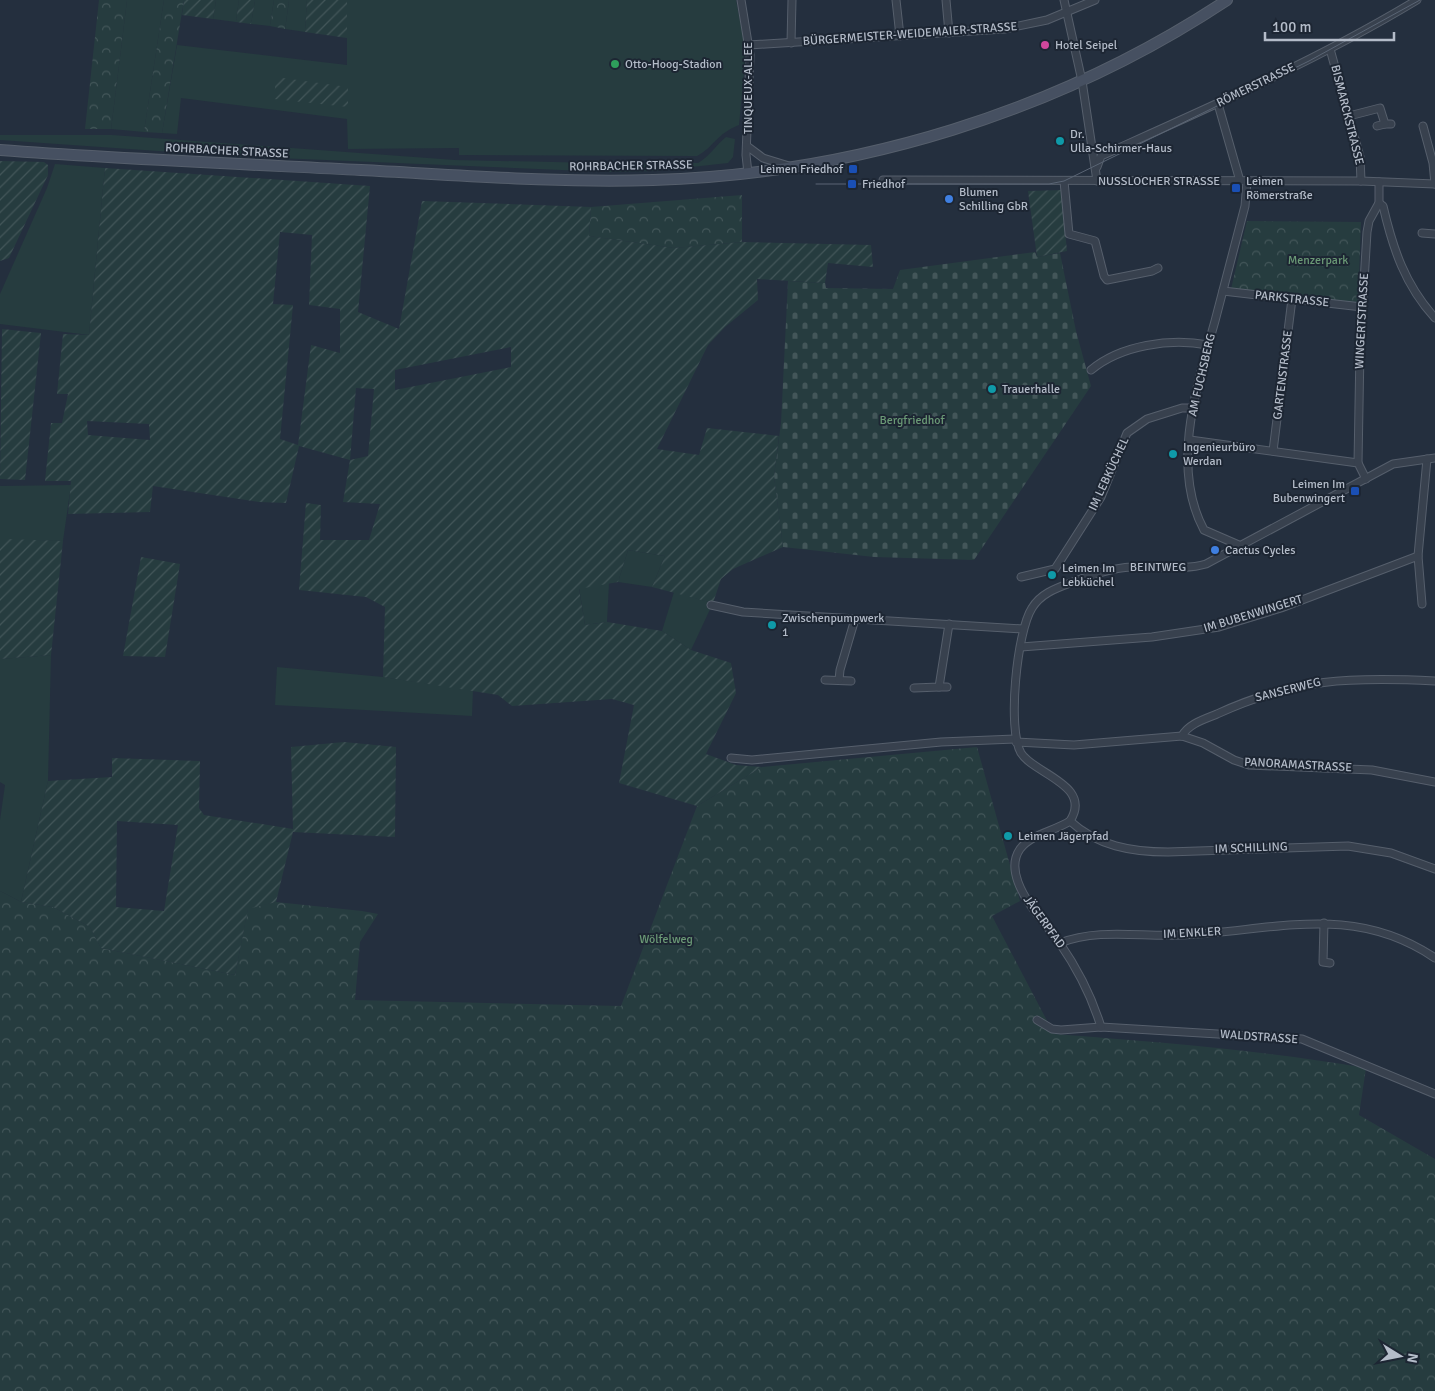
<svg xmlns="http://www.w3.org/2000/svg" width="1435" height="1391" font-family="Signika,sans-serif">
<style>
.grass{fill:#263c3f}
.forest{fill:url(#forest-crowns)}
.cemetery{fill:url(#cemetery-stones)}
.garden{fill:url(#garden-furrows);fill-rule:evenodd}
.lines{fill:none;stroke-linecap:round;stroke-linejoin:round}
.minor-casing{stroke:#565f6c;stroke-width:9}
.secondary-casing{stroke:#565f6c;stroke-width:12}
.minor{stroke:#38414e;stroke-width:7}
.secondary{stroke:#465061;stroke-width:10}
.tram{stroke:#5a6575;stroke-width:1}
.hotel-dot{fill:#d1479c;stroke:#1d2633;stroke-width:2}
.leisure-dot{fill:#2e9e5b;stroke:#1d2633;stroke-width:2}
.culture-dot{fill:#0f9aa8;stroke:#1d2633;stroke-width:2}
.transit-dot{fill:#1a4fb4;stroke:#1d2633;stroke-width:2}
.shop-dot{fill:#3f7fe0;stroke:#1d2633;stroke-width:2}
.labels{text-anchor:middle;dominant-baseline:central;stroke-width:4;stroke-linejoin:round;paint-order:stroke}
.street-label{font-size:12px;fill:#b4bcc9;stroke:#1d2633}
.poi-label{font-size:12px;fill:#b4bcc9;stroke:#1d2633;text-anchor:start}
.park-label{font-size:12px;fill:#6b9a76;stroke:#1d2633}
</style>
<defs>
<pattern id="forest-crowns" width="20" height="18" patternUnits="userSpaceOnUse" patternTransform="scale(1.25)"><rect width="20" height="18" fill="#263c3f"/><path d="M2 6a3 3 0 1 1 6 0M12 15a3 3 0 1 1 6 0" fill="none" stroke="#435659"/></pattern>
<pattern id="cemetery-stones" width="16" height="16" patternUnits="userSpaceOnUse" patternTransform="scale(1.25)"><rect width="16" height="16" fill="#263c3f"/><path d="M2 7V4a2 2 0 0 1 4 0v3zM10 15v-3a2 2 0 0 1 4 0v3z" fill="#435659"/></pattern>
<pattern id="garden-furrows" width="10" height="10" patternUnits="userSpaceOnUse" patternTransform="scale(1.25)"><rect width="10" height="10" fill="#263c3f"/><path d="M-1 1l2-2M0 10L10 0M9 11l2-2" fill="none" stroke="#435659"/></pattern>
</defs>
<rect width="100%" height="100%" fill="#242f3e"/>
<g class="grass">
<polygon points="127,0 164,0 144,132 111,129"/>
<polygon points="216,0 239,0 236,22 213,19"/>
<polygon points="255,0 274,0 270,26 251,24"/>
<polygon points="289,0 307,0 305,32 285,29"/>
<path d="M 347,0 L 736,0 L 746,51 L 739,125 C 716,134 714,147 697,156 L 459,155 L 459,148 L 348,149 L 347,119 L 181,98 L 177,134 L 162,133 L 177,45 L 347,65 Z"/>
<path d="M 0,135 L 112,135 L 455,160 L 600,163 L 698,163 C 709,157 716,145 726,137 L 735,139 L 733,157 L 728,163 L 655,171 L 608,172 L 230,156 L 0,140 Z"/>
<polygon points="55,164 105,168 89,335 0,324 0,294 47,188"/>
<polygon points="71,485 63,541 0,540 0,486"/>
<polygon points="628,550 665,556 652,587 618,582"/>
<polygon points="609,583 607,622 585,625 579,588"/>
<polygon points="674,592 713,603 691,650 662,631"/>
<polygon points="51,655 48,781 21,902 0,891 0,820 5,785 0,782 0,659"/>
<polygon points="277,667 383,677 473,690 472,716 275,705"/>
</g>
<g class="forest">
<polygon points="99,0 127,0 111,129 85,129"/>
<polygon points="164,0 184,0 162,133 144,132"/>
<polygon points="274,0 289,0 285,29 270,26"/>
<polygon points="742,195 742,242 674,248 589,236 591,207"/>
<polygon points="1247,221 1361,222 1358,303 1231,289"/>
<path d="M 977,747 L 1020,901 L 992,916 L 1054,1034 C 1158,1042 1262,1050 1366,1068 L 1359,1115 L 1435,1159 L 1435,1391 L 0,1391 L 0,891 L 21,902 L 53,907 L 90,927 L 101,948 L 235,975 L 248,908 L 276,902 L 362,911 L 378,914 L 360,942 L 355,1000 L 621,1006 L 697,806 L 762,767 Z"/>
</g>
<polygon class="cemetery" points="1035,252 1037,257 1060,253 1076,331 1091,386 974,560 874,557 783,547 774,476 781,423 788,281 825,283 826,288 893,289 900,270"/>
<g class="garden">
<polygon points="184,0 216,0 213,19 182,15"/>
<polygon points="239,0 255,0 251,24 236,22"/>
<polygon points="307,0 347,0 347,38 305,32"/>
<polygon points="276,77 348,87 348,107 274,99"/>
<polygon points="0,161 44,162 48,165 48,175 9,258 0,261"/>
<path d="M 105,168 L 370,186 L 358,312 L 399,329 L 422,201 L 591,207 L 589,236 L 674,248 L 742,242 L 871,245 L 873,267 L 828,263 L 825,283 L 757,279 L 758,300 L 725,327 L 708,345 L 657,449 L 699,455 L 707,428 L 779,436 L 774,476 L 783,547 L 733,569 L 721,579 L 713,603 L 652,587 L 665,556 L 628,550 L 618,582 L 579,589 L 585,625 L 607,622 L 662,631 L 691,650 L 731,663 L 736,693 L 706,754 L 736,765 L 762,767 L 697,806 L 619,783 L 634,705 L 612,699 L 512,706 L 498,695 L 383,677 L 385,607 L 366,597 L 299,590 L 306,503 L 321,505 L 320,540 L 369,540 L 380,504 L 343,502 L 350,460 L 299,446 L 286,503 L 259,502 L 153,486 L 150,512 L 68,514 L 71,481 L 45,481 L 51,423 L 62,423 L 68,394 L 57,394 L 63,334 L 89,335 ZM 280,232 L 312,235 L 309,305 L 340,309 L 340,353 L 311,345 L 298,445 L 280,439 L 293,305 L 273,304 ZM 511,347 L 511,367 L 395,390 L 395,370 ZM 356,388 L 374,389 L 368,456 L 350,460 ZM 87,421 L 149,424 L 150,440 L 88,435 Z"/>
<polygon points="1061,190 1067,251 1037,257 1028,191"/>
<polygon points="2,329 41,333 25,480 0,479"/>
<polygon points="7,539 63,541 51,655 0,659 0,540"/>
<polygon points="141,557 180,564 165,657 123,656"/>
<path d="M 344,742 L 396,747 L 395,837 L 293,832 L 276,902 L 248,909 L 235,975 L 101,948 L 90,927 L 53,907 L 21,902 L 48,781 L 112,777 L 112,758 L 200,761 L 199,808 L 204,815 L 293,829 L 291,747 ZM 117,821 L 178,825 L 164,911 L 116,907 Z"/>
</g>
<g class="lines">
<defs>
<g id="minor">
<polyline points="741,0 750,55 746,155 748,173"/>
<polyline points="896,0 900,36"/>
<polyline points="946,0 949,33"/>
<polyline points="1064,0 1082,81 1097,181"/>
<polyline points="791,43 792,0"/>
<polyline points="749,45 1004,29 1047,20 1095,0"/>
<polyline points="1330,49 1360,157 1361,181"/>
<polyline points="1218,104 1240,181"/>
<polyline points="1349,116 1380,108 1385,124 1391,124"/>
<polyline points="1377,126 1385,124"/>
<polyline points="1423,126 1433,163 1435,184"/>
<polyline points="747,146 763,158 789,166"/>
<path d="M 1097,167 L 1101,156 C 1208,108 1316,61 1417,0"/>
<polyline points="883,180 1361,181 1435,184"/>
<polyline points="1064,181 1069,234 1095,241 1104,276 1107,280 1152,271 1158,268"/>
<path d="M 1379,203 L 1383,206 C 1393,249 1405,285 1435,318"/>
<polyline points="1422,233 1435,234"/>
<polyline points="1223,291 1362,307"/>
<path d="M 1091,370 C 1121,345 1170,338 1208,345"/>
<polyline points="1190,440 1358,463 1366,479"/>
<polyline points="1273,451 1292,299"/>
<polyline points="1358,463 1360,349 1367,232 1369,221 1379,203 1379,182"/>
<path d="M 1241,546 L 1204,530 C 1170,467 1197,385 1215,321 C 1225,283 1235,244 1245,206 L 1247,181"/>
<polyline points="1418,556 1427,459"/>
<polyline points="1021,577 1055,569 1101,497 1127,433 1147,419 1182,408 1192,408"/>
<polyline points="711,605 743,612 1023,629"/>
<polyline points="1021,647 1152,637 1219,627 1281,608 1418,556 1422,604"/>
<polyline points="825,680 851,681"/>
<polyline points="839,680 840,670 855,619"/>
<polyline points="939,687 947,687"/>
<polyline points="914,688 939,687 949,624"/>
<path d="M 1182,736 C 1188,724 1205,719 1217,714 C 1295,678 1351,677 1435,681"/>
<polyline points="1016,742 1074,745 1182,736 1203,743 1234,760 1249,765 1372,770 1435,782"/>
<polyline points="731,758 752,760 941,742 1015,739"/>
<path d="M 1070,821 C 1097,846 1132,852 1168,852 L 1348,846 L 1391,853 L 1435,869"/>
<polyline points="1324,923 1323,962 1330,963"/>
<path d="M 1060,943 C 1098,928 1141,937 1180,935 C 1271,932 1351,901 1435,958"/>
<polyline points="1037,1020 1052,1029 1061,1030 1101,1027 1302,1039 1435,1094"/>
<path d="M 1101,1027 C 1092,997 1077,968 1059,942 C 1045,923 1026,904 1018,882 C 1014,871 1013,859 1020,849 C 1031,834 1055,831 1070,821 C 1093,785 1034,774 1021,753 C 1007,729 1017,631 1032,608 C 1041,593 1057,588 1073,582 C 1091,575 1111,568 1131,567 C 1156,565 1182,571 1206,564 L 1393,464 L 1435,458"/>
</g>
<path id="secondary" d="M 0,150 C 120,159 241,164 361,170 C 458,175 556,183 653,180 C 856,174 1058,112 1227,0"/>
</defs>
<use href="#minor" class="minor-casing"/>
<use href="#secondary" class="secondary-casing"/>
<use href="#minor" class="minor"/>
<use href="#secondary" class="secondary"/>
<polyline class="tram" points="816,184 1049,184 1064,181 1309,61 1420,0"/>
</g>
<circle class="hotel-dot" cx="1045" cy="45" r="5"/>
<circle class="leisure-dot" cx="615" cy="64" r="5"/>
<g class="culture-dot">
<circle cx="1060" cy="141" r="5"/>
<circle cx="992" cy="389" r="5"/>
<circle cx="1173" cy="454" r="5"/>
<circle cx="1052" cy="575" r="5"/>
<circle cx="772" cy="625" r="5"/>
<circle cx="1008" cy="836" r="5"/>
</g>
<g class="transit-dot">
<rect x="848" y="164" width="10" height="10" rx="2.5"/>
<rect x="847" y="179" width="10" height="10" rx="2.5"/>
<rect x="1231" y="183" width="10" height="10" rx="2.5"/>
<rect x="1350" y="486" width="10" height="10" rx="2.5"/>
</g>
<g class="shop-dot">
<circle cx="949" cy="199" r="5"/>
<circle cx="1215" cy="550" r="5"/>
</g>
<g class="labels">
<g class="street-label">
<text transform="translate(910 34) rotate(-4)">BÜRGERMEISTER-WEIDEMAIER-STRASSE</text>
<text transform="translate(1256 85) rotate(-26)">RÖMERSTRASSE</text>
<text transform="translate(748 88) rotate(-90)">TINQUEUX-ALLEE</text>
<text transform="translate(1347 115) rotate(76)">BISMARCKSTRASSE</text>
<text transform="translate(227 151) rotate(3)">ROHRBACHER STRASSE</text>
<text transform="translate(631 166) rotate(-1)">ROHRBACHER STRASSE</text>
<text x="1159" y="181">NUSSLOCHER STRASSE</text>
<text transform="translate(1292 299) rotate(6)">PARKSTRASSE</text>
<text transform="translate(1362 321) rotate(-87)">WINGERTSTRASSE</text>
<text transform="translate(1202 375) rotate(-77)">AM FUCHSBERG</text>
<text transform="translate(1283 375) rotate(-83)">GARTENSTRASSE</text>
<text transform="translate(1109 474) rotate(-65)">IM LEBKÜCHEL</text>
<text x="1158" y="567">BEINTWEG</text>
<text transform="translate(1253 614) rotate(-17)">IM BUBENWINGERT</text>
<text transform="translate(1288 690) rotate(-14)">SANSERWEG</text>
<text transform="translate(1298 765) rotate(3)">PANORAMASTRASSE</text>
<text transform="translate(1251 848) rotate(-2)">IM SCHILLING</text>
<text transform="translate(1044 922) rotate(54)">JÄGERPFAD</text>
<text transform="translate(1192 933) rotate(-3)">IM ENKLER</text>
<text transform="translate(1259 1037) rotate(4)">WALDSTRASSE</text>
</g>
<g class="poi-label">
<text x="1055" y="45">Hotel Seipel</text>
<text x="625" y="64">Otto-Hoog-Stadion</text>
<text x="1070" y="134">Dr.<tspan x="1070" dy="14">Ulla-Schirmer-Haus</tspan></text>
<text x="843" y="169" text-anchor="end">Leimen Friedhof</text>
<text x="1246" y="181">Leimen<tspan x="1246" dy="14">Römerstraße</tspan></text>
<text x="862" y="184">Friedhof</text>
<text x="959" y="192">Blumen<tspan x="959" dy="14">Schilling GbR</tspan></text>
<text x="1002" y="389">Trauerhalle</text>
<text x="1183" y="447">Ingenieurbüro<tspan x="1183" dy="14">Werdan</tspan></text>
<text x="1345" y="484" text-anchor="end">Leimen Im<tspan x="1345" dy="14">Bubenwingert</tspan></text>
<text x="1225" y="550">Cactus Cycles</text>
<text x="1062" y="568">Leimen Im<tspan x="1062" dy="14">Lebküchel</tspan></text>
<text x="782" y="618">Zwischenpumpwerk<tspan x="782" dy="14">1</tspan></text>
<text x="1018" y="836">Leimen Jägerpfad</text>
</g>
<g class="park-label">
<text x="1318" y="260">Menzerpark</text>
<text x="912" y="420">Bergfriedhof</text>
<text x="666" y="939">Wölfelweg</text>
</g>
</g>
<g transform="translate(1400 1356) rotate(100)" stroke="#1d2633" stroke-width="4" paint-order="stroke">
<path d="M0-4L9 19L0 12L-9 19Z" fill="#b4bcc9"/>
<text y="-8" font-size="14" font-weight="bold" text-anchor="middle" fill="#b4bcc9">N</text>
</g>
<path d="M1265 32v8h129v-8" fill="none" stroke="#b4bcc9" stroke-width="2.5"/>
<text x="1272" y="32" font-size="15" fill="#b4bcc9" stroke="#1d2633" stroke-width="4" paint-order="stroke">100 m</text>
</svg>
